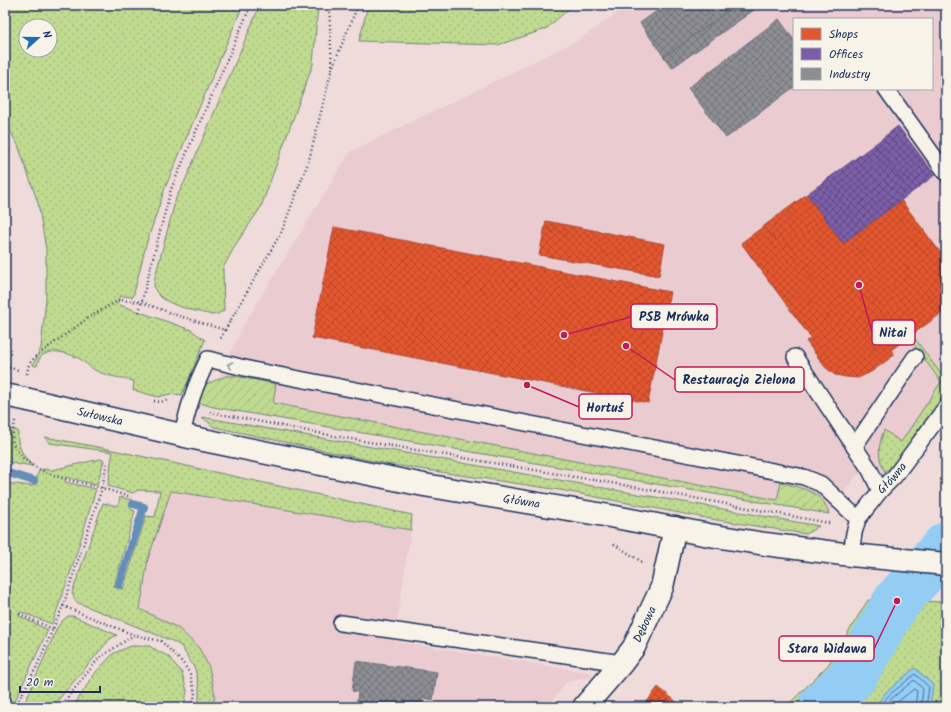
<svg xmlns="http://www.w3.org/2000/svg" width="951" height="712" font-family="Kalam,sans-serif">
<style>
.built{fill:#eaccd0;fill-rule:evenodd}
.grass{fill:url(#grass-dots);stroke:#6e8477;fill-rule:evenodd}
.garden{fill:url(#garden-furrows);stroke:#6e8477}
.water{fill:#93cdf3;stroke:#638eb7}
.shops{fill:url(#shops-cross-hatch);stroke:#a84b3c}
.offices{fill:url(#offices-cross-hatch);stroke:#5e5091}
.industry{fill:url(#industry-cross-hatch);stroke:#6b7182}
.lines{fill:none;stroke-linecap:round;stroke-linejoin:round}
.shore{stroke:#4b6e9a;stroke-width:1}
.stream{stroke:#638eb7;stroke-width:8}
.river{stroke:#93cdf3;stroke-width:48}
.service-casing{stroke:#1b2f5e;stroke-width:18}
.minor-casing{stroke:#1b2f5e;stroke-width:25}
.secondary-casing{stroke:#1b2f5e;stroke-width:25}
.path{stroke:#1b2f5e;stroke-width:2.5;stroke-dasharray:1 3;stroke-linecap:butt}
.service{stroke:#f7f3e8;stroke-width:15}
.minor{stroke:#f7f3e8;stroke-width:22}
.secondary{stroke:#f7f3e8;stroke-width:22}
.secondary-bridge-casing{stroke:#1b2f5e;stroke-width:25;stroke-linecap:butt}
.path-bridge{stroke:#1b2f5e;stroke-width:2.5;stroke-dasharray:1 3;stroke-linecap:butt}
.secondary-bridge{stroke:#f7f3e8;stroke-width:22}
.oneway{stroke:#8991a3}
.labels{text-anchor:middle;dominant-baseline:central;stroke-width:4;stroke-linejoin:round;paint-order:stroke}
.street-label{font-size:12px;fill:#1b2f5e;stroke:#f7f3e8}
.leader{fill:none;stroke:#c2185b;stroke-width:1.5}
.callout-dot{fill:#c2185b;stroke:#f7f3e8;stroke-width:1.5}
.callout{fill:#f7f3e8;stroke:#c2185b;stroke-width:1.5}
.callout-label{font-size:13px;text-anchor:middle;font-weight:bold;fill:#1b2f5e}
</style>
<defs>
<pattern id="grass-dots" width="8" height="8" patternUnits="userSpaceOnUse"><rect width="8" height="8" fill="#c0da90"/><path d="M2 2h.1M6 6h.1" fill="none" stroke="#a4bb7f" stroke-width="1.8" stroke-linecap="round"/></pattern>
<pattern id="garden-furrows" width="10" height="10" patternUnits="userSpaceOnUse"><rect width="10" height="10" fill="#c0da90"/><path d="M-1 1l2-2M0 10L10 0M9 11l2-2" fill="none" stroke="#a4bb7f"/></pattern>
<pattern id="shops-cross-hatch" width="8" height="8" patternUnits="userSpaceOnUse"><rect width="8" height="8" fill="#e4572e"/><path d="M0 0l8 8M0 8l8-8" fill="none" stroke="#b8482a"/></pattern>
<pattern id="offices-cross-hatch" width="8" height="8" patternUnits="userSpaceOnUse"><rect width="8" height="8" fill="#7b5ea7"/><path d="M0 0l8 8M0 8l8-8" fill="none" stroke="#5e4a84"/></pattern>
<pattern id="industry-cross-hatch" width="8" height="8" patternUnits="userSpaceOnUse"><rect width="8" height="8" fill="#8d8d92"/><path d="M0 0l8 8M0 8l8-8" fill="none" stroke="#72747a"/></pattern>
</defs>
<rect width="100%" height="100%" fill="#efdcda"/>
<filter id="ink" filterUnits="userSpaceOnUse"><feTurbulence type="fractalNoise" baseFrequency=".025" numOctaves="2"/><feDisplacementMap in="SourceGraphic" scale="8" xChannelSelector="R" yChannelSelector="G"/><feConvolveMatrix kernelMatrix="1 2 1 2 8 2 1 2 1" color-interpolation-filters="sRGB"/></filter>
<g filter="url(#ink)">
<g class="built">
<path d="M 628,5 L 946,5 L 946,392 L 890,468 L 885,472 L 857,475 L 829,514 L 213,407 L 217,381 L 244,324 L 350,152 L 580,39 ZM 794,19 L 932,19 L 932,89 L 794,89 Z"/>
<polygon points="170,491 411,530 394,641 592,673 591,677 567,682 548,707 212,707 215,695 209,667 199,648 140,609 148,559"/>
</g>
<g class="grass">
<path d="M 5,5 L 243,5 L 165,188 L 146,245 L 133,297 L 120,296 L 117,304 L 191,330 L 205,340 L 182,395 L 170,394 L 158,397 L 133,390 L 134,381 C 123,378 111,377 101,373 C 92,370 86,362 78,358 C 64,351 40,346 37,366 L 33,365 L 41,348 L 46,298 L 46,249 L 38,203 L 18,145 L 5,122 ZM 26,26 L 50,26 L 50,50 L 26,50 Z"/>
<path d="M 260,5 L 318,5 L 313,64 L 261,207 L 236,244 L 223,268 L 224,311 L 217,314 L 212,315 C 197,311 157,305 154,286 C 154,283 155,280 155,277 L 176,198 L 184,183 Z"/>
<polygon points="368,5 573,5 546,29 498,45 359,41"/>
<path d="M 913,336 L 946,381 L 946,392 L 899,457 L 890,468 L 885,472 C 877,456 878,447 884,430 L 901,442 L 941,382 L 910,339 Z"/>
<polygon points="202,417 819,526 806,534 711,519 560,490 387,464 214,427"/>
<path d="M 5,428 L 18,431 C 16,446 23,455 32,466 L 21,464 L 20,465 L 5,461 Z"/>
<path d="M 45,437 L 113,450 L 412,515 L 411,530 L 171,491 L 148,559 L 140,609 L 178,628 L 199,648 L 209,667 L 215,695 L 212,707 L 199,707 L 199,686 L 195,669 L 181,646 L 172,641 L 76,602 L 72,593 L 103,503 L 118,506 L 120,497 L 132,500 L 131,510 L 135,511 L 114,587 L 123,589 L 146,516 L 155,517 L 160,491 L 138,490 L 133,493 L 108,486 C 110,475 110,464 113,452 L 49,443 Z"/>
<polygon points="100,459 104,460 97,485 66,477 65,482 96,489 72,568 52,624 21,612 19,616 48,630 12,707 5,707 5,483 33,486 39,471 44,469 52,470"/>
<polygon points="868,600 946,602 946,698 944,707 786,707 828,665"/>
<polygon points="68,616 73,616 117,635 110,639 52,707 23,707 57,628 62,621"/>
<polygon points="131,646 149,646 169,657 182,673 187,691 184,707 73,707 95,673 114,653"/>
</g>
<path class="garden" d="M 226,376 L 235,376 L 276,384 L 273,403 L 777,500 L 781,482 C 801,489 823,490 829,514 L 213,407 L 197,402 L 204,385 Z"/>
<polygon class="water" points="915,668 933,685 930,707 875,707 885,693"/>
<g class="shops">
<polygon points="807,194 843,243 901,200 946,260 946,310 891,350 894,354 893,356 871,372 858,378 846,377 835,375 825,367 806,341 811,338 741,243"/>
<polygon points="546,221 665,244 659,276 539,255"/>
<polygon points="334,227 670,292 648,403 312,338"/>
<polygon points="658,687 683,707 643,707"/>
</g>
<g class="offices">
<polygon points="898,126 935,175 911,193 875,144"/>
<polygon points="875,144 911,193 843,243 807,194"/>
</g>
<g class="industry">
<polygon points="665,5 737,5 664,57 640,23"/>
<polygon points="737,5 761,5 672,68 664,57"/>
<polygon points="779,19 794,40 794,87 726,138 688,88"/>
<polygon points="356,661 437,672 433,700 423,698 422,707 356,707 358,692 352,691"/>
</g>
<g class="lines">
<g class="shore">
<polyline points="880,707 888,696 915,674 929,687 926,707"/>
<polyline points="886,707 891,699 914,680 923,689 921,707"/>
<polyline points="893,707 896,703 914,689 917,691 915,707"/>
</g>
<g class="stream">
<polyline points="5,472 34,481"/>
<polyline points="119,585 144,507 133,504"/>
</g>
<polyline class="river" points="821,707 853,676 897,601 946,546"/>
<defs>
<g id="service">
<polyline points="886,89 946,173"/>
<polyline points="795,357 870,470 880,491"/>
<path d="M 182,436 C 188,406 195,386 208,359 L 253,370 L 804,477 L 821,484 L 858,519"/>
<polyline points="854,447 915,357"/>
<path id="s1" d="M 851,555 L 854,533 L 858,519 L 880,491 L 894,477 L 946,407"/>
<polyline points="341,623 622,663"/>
</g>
<g id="minor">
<path id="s2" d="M 584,707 L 622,663 L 634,647 L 662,587 L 675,528"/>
</g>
<g id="secondary">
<path id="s3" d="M 29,400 L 194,438 L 424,485 L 610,516 L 709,535 L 765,544 L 851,555 L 946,564"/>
</g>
</defs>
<use href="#service" class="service-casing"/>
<use href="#minor" class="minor-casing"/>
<use href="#secondary" class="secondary-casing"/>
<g class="path">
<polyline points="333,66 358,5"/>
<polyline points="139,312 171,189 251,5"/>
<polyline points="225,330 282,231 309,160 332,68 329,5"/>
<polyline points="27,374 29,364 35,357 88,318 119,300 141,302 179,316 225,330 220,339"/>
<polyline points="154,401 160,402 169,400"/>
<polyline points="210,412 339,437 629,486 829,523"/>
<path d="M 15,421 C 14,428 11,436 13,443 C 24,473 71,480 98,487 C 109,490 120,494 131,497"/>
<polyline points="614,544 642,562"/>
<polyline points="63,606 134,635"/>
<polyline points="19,614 53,629"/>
<polyline points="15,707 36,668 63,606 102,488 107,462"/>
<polyline points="60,707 99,658 134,635 161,641 183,663 190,674 195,692 193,707"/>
</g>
<use href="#service" class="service"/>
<use href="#minor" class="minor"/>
<use href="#secondary" class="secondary"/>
<defs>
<polyline id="secondary-bridge" points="5,395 29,400"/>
</defs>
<use href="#secondary-bridge" class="secondary-bridge-casing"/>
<polyline class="path-bridge" points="5,367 19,370"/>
<use href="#secondary-bridge" class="secondary-bridge"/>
</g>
<defs><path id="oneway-chevron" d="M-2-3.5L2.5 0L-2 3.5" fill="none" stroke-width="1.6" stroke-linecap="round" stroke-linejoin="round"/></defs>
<use class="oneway" href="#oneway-chevron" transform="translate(230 365) rotate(-167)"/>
</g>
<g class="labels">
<g class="street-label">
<text stroke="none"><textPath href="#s3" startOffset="73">Sułowska</textPath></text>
<text stroke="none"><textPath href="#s1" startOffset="90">Główna</textPath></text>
<text stroke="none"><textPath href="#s3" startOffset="503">Główna</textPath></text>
<text stroke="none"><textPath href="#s2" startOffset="103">Dębowa</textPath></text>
</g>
</g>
<path class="leader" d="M564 335L631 317M859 285L872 332M626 346L675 380M527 385L579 407M897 601L874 649"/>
<g class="callout-dot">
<circle cx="564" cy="335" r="4"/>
<circle cx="859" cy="285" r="4"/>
<circle cx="626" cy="346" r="4"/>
<circle cx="527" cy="385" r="4"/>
<circle cx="897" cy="601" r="4"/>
</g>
<g class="callout">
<rect x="631" y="304" width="86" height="25" rx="4"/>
<rect x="872" y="320" width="43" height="25" rx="4"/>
<rect x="675" y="367" width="129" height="25" rx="4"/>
<rect x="579" y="394" width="53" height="25" rx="4"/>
<rect x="779" y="636" width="95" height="25" rx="4"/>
</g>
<g class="callout-label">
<text x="674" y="321">PSB Mrówka</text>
<text x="893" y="337">Nitai</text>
<text x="739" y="384">Restauracja Zielona</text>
<text x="605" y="412">Hortuś</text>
<text x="827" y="653">Stara Widawa</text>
</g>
<rect width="951" height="712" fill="none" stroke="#f7f3e8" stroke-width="20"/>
<rect x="10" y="10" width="931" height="692" fill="none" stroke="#1b2f5e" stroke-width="1.5" filter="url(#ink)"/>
<rect x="793" y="18" width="140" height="72" fill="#f7f3e8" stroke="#9fa5b1"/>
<rect x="801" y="28" width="20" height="12" fill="#e4572e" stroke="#9fa5b1"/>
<text x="829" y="38" font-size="12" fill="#1b2f5e">Shops</text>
<rect x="801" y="48" width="20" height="12" fill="#7b5ea7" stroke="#9fa5b1"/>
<text x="829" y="58" font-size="12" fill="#1b2f5e">Offices</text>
<rect x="801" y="68" width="20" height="12" fill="#8d8d92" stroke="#9fa5b1"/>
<text x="829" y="78" font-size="12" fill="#1b2f5e">Industry</text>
<g transform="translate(38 38) rotate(69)"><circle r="19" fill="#f7f3e8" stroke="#9fa5b1"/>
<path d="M0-3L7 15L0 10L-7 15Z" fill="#1f6fb2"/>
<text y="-6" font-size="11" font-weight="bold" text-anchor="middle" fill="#1b2f5e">N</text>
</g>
<path d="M20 686v6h80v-6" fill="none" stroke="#1b2f5e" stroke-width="2"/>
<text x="26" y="686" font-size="12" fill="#1b2f5e" stroke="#f7f3e8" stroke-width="3" paint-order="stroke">20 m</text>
</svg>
